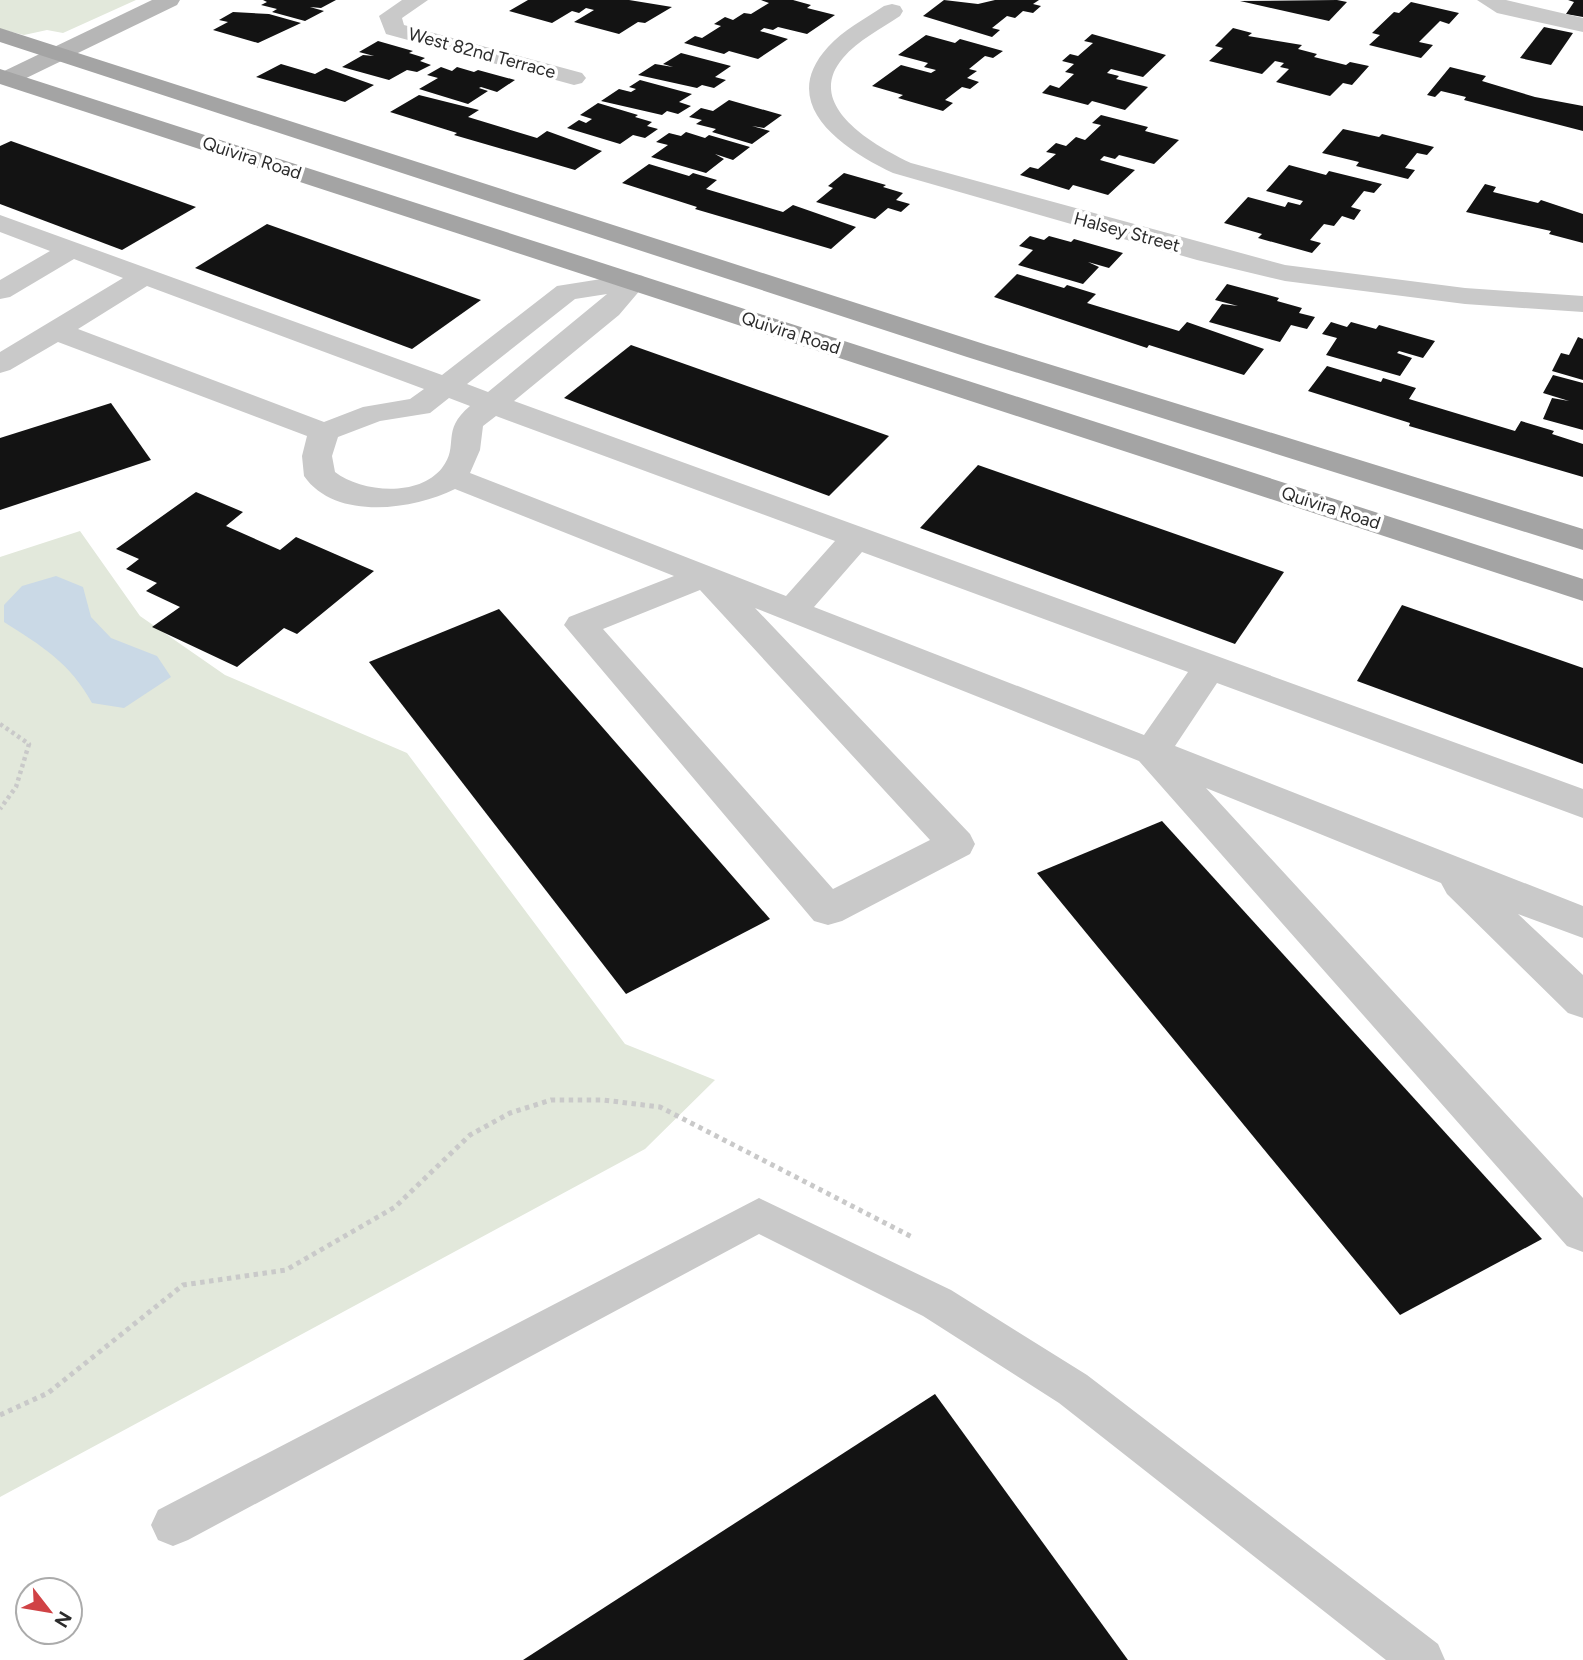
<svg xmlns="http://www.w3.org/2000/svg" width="1583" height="1660" font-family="Figtree,sans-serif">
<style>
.green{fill:#e2e8db}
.water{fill:#cad9e6}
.building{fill:#131313}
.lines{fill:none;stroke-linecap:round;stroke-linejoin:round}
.path-far1{stroke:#c9c9c9;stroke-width:4.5;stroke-dasharray:3.5 3.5;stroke-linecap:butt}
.path{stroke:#c9c9c9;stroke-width:5;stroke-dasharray:4.5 4.5;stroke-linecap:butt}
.lane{fill:#c9c9c9;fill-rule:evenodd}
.street{fill:#c9c9c9;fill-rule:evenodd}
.secondary{fill:#b6b6b6;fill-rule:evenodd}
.primary{fill:#a4a4a4;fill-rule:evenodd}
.labels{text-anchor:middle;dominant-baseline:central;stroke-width:7;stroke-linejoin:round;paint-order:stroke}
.far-street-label{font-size:18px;fill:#2c2c2c;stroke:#fff}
</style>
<rect width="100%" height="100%" fill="#fff"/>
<g class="green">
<polygon points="0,0 136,0 63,33 47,30 24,35 0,29"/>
<polygon points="80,531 140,616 225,675 407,753 625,1044 715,1080 645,1149 0,1497 0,557"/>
</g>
<path class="water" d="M 56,576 L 83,587 L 91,617 L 111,638 L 157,656 L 171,677 L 124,708 L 92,703 C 70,663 42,646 4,622 L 4,605 L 22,586 Z"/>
<g class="building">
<polygon points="263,0 336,0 321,8 310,7 324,11 305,21 272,12 277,9 261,5 267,2"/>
<polygon points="528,0 629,0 672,7 645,23 638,22 619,34 574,22 594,10 586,8 579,13 572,11 552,23 509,11"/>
<polygon points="761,0 793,0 811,5 807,8 835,15 807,34 778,27 773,30 764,28 760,31 788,39 758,59 729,51 724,54 684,43 695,36 702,38 721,26 714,24 725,17 733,20 744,13 751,14 769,3"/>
<polygon points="944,0 978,4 995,0 1039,0 1033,4 1041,6 1033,13 1023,11 1015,18 1007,16 992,28 1000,30 992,37 923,16"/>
<polygon points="1337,0 1347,2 1329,21 1240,1"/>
<polygon points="1583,0 1583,17 1566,14 1574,2 1568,0"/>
<polygon points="1411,2 1459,13 1449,24 1440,21 1419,42 1433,45 1421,58 1369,45 1380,35 1372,33 1394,12 1399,13"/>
<polygon points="233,12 269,14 301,23 258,43 213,30 228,22 219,20"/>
<polygon points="1544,27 1573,33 1551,65 1520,58"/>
<polygon points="1233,28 1252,33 1248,36 1302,45 1298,49 1317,54 1314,57 1346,65 1350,62 1369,66 1352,85 1343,83 1330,96 1276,82 1289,69 1280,67 1284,63 1275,61 1262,74 1209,61 1223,48 1215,46"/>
<polygon points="1092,34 1166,55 1143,77 1111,69 1107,73 1119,76 1116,79 1148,87 1125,110 1092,101 1088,105 1042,93 1050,85 1059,88 1074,74 1065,72 1074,64 1062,61 1070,54 1078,56 1093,43 1084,41"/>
<polygon points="926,35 955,43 960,39 1003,51 993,58 985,56 969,69 977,71 967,78 979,82 970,89 962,87 945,100 953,103 943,111 898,98 903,95 872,86 901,65 931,73 936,70 924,67 928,63 898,55"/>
<polygon points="378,41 413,51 409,53 425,58 420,61 431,65 417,72 407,70 389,80 342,67 363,55 374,56 359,52"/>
<polygon points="681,53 731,66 715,77 726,80 714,88 702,85 697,88 638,75 655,64 673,67 663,64"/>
<polygon points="281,64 315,74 326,68 374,85 345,102 256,77"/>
<polygon points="441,67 452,71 457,67 474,72 478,70 515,80 497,92 481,87 479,88 488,91 468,104 419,89 438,78 427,75"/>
<polygon points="1450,67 1486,76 1482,81 1535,97 1583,106 1583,131 1464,100 1466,97 1441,91 1435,97 1427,95"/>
<polygon points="640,80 692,94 679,102 691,106 678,114 667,111 662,115 601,101 619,89 631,92 636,89 629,87"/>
<polygon points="419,95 479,110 468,117 537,138 547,131 602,151 575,170 454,135 457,133 390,112"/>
<polygon points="729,100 782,115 764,128 752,126 770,131 752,144 712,132 716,129 696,124 702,120 689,117 701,108 713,111"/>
<polygon points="598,103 638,115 635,117 652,122 647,126 658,129 645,138 633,135 620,144 567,128 579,120 586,123 592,119 580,115"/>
<polygon points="1101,115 1148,127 1145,131 1179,140 1154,164 1119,155 1115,159 1104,156 1100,160 1135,170 1108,195 1073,185 1069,190 1020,175 1030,167 1038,169 1056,154 1046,152 1056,143 1066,146 1076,137 1085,140 1101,125 1092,123"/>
<polygon points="1343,129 1379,137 1382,134 1434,147 1427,155 1417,153 1405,168 1415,170 1408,179 1356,166 1359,162 1322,153"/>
<polygon points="686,132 705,138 709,135 750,147 733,160 715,154 724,159 706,173 651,157 668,145 656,142 669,133 681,136"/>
<polygon points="11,141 196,207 122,250 0,204 0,146"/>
<polygon points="649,164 689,176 693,173 717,180 706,189 783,212 793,205 856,227 831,249 695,209 697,207 622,183"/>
<polygon points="1289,165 1326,175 1329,171 1382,184 1374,193 1364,191 1351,207 1361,210 1354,220 1342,216 1334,226 1324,224 1310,240 1321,243 1312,253 1258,238 1262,234 1224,223 1248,197 1285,207 1288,202 1300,205 1303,201 1266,191"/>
<polygon points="844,173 886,185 883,187 903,193 896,200 910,204 901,212 888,208 875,219 816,202 833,188 828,186"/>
<polygon points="1485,184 1496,187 1493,192 1538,203 1541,200 1583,214 1583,243 1549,234 1551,231 1466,212"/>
<polygon points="267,224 481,300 412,349 195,268"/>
<polygon points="1030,236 1044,240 1049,236 1071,242 1074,239 1123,253 1109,268 1088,262 1099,267 1083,284 1018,265 1033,250 1019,246"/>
<polygon points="1017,274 1064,288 1067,285 1096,294 1087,303 1179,331 1187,322 1264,349 1244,375 1149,345 1147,348 994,297"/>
<polygon points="1227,284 1279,298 1277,301 1302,308 1299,313 1315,317 1307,329 1291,325 1280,342 1209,322 1222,304 1238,306 1215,300"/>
<polygon points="1331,322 1347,327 1351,322 1376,329 1379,325 1435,341 1423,358 1399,351 1397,353 1412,358 1400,376 1326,355 1337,338 1322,334"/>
<polygon points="1578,337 1583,339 1583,380 1552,371 1561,353 1569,355"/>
<polygon points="631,345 889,436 829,496 564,398"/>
<polygon points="1327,366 1381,382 1383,378 1416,388 1409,399 1515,431 1521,421 1554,431 1552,434 1583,444 1583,477 1409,426 1410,423 1308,391"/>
<polygon points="1553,375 1583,383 1583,430 1543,419 1552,398 1569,401 1543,393"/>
<polygon points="111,403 151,460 0,510 0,438"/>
<polygon points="978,465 1284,572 1235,644 920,528"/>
<polygon points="196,492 243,512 226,526 280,550 296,537 374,571 297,634 284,628 237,667 152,627 180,607 146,591 157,583 126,569 139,559 116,549"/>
<polygon points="1402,605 1583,668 1583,764 1357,681"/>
<polygon points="499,609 770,919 626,994 369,662"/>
<polygon points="1162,821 1542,1239 1400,1315 1037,873"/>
<polygon points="935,1394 1128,1660 523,1660"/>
</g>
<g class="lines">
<polyline class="path-far1" points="0,724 29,744 16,787 0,809"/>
<polyline class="path" points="0,1415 48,1393 183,1285 286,1270 395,1207 470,1135 510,1113 551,1100 603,1100 660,1107 914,1238"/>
<polygon class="lane" points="759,1198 951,1290 1087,1375 1438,1644 1445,1660 1386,1660 1059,1403 923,1316 759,1234 188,1540 173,1546 158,1540 151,1525 158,1510"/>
<g class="street">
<polygon points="402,0 428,0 402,18 404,25 582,73 586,78 582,83 574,85 386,34 379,16"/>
<polygon points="1477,0 1506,0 1583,18 1583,32 1497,13"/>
<path d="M 892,4 L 900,6 L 903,11 L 900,16 C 881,29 858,40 843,58 C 802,106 876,146 911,163 L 1285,265 L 1465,288 L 1583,296 L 1583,312 L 1465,304 L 1285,281 L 1197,260 L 893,173 C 845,150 775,105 828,47 C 843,30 865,19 884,6 Z"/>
<path d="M 0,215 L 442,375 L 557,286 L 633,274 L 643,276 L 647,282 L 619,315 L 514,401 L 1583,789 L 1583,818 L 1217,683 L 1175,746 L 1583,906 L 1583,938 L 1518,914 L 1583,975 L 1583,1018 L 1568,1013 L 1447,894 L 1441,883 L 1206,788 L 1583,1198 L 1583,1252 L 1567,1246 L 1139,761 L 755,608 L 970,834 L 975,844 L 970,854 L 842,921 L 828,925 L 814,921 L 564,625 L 569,617 L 674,576 L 455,489 C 413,510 335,521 304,476 L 302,456 L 307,436 L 58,342 L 10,370 L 0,373 L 0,352 L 123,278 L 74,259 L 10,297 L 0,299 L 0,280 L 50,251 L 0,232 ZM 147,286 L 424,389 L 410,399 L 363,407 L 324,422 L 78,329 ZM 607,294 L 488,392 L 467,384 L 575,299 ZM 449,398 L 470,406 C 440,431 460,445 442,468 C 418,498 361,492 335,472 L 332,456 L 338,437 L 380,421 L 430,413 ZM 496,416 L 835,541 L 786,596 L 470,473 L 480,450 L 483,426 ZM 862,552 L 1188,672 L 1144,735 L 814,607 ZM 700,590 L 930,840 L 833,889 L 603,629 Z"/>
</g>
<polygon class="secondary" points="152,0 180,0 177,5 16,83 0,83 0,73"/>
<g class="primary">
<polygon points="0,28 987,345 1583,529 1583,550 967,357 0,42"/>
<polygon points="0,69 1583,579 1583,601 0,84"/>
</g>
</g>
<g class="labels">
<g class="far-street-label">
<text transform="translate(482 53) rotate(15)">West 82nd Terrace</text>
<text transform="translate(252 158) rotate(18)">Quivira Road</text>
<text transform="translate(1127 232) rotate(15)">Halsey Street</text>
<text transform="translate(791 333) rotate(18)">Quivira Road</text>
<text transform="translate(1331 508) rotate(18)">Quivira Road</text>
</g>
</g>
<g transform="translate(49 1611) rotate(121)"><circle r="33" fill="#ffffff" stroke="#ababab" stroke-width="2"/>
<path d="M0-5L12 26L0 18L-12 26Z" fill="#d04245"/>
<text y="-10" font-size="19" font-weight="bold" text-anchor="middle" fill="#2c2c2c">N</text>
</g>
</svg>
